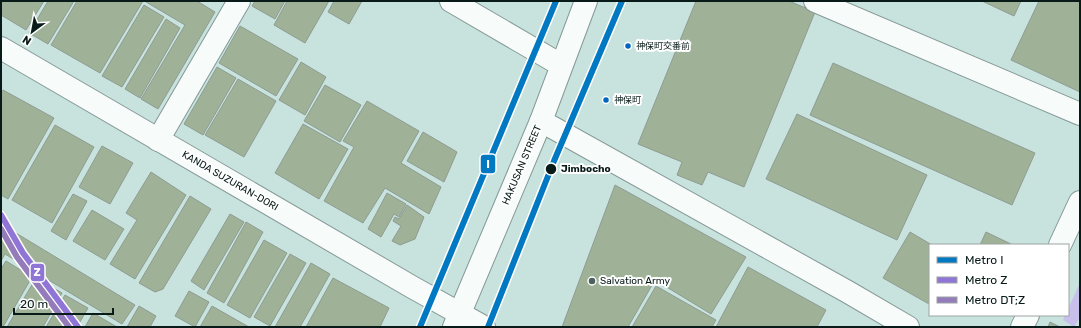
<svg xmlns="http://www.w3.org/2000/svg" width="1081" height="328" font-family="Rubik,'Noto Sans JP',sans-serif">
<style>
.green{fill:#c8bfed}
.building{fill:#9fb297;stroke:#8e9c93}
.lines{fill:none;stroke-linecap:round;stroke-linejoin:round}
.minor-casing{stroke:#859996;stroke-width:24}
.major-casing{stroke:#859996;stroke-width:24}
.minor{stroke:#f7fbfa;stroke-width:22}
.major{stroke:#f7fbfa;stroke-width:22}
.metro-1-casing{stroke:#fff;stroke-width:9}
.metro-2-casing{stroke:#fff;stroke-width:9}
.metro-3-casing{stroke:#fff;stroke-width:9}
.metro-1{stroke:#0079c2;stroke-width:6}
.metro-2{stroke:#8f76d6;stroke-width:6}
.metro-3{stroke:#937cb9;stroke-width:6}
.bus-dot{fill:#0065bd;stroke:#fff;stroke-width:1.5}
.stop-dot{fill:#081b18;stroke:#fff;stroke-width:1.5}
.poi-dot{fill:#4b615d;stroke:#fff;stroke-width:1.5}
.labels{text-anchor:middle;dominant-baseline:central;stroke-width:4;stroke-linejoin:round;paint-order:stroke}
.bus-label{font-size:9px;fill:#081b18;stroke:#fff;text-anchor:start}
.street-label{font-size:10px;fill:#081b18;stroke:#fff}
.stop-label{font-size:10px;font-weight:bold;fill:#081b18;stroke:#fff;text-anchor:start}
.poi-label{font-size:10px;fill:#081b18;stroke:#fff;text-anchor:start}
.line-badge{stroke:#fff;stroke-width:1.5}
.badge-label{font-size:11px;text-anchor:middle;font-weight:bold;fill:#fff}
</style>
<rect width="100%" height="100%" fill="#c8e2dd"/>
<polygon class="green" points="1080,283 1080,317 1074,327 1063,320 1065,315 1068,315 1068,309"/>
<g class="building">
<polygon points="1,1 44,1 26,30 1,15"/>
<polygon points="48,1 74,1 48,44 29,33"/>
<polygon points="77,1 143,1 100,73 51,45"/>
<polygon points="146,1 197,1 215,12 158,109 141,99 185,25 146,2"/>
<polygon points="255,1 285,1 275,19 252,6"/>
<polygon points="287,1 329,1 305,43 274,25"/>
<polygon points="334,1 362,1 349,24 328,12"/>
<polygon points="696,1 789,1 815,12 744,187 708,172 702,185 677,175 682,162 638,144"/>
<polygon points="982,1 1021,1 1014,16"/>
<polygon points="1039,1 1080,1 1080,92 1011,60"/>
<polygon points="144,5 164,17 122,87 102,76"/>
<polygon points="166,19 180,28 140,98 125,89"/>
<polygon points="240,26 298,59 276,96 219,63"/>
<polygon points="301,62 326,77 305,115 279,100"/>
<polygon points="833,63 1035,153 1012,205 810,115"/>
<polygon points="217,67 236,78 203,135 184,124"/>
<polygon points="238,79 276,101 244,157 205,135"/>
<polygon points="325,85 361,105 340,142 304,121"/>
<polygon points="3,90 54,118 8,199 1,195 1,93"/>
<polygon points="367,101 419,131 401,163 441,187 429,214 385,188 363,223 324,201 354,147 343,141"/>
<polygon points="797,114 927,175 897,240 766,179"/>
<polygon points="303,124 348,149 319,199 275,173"/>
<polygon points="55,125 94,147 52,223 12,200"/>
<polygon points="423,132 457,152 444,182 407,161"/>
<polygon points="102,146 133,163 110,204 79,187"/>
<polygon points="151,172 186,195 135,279 110,264 137,220 126,213"/>
<polygon points="615,185 746,257 711,314 655,280 628,327 562,327"/>
<polygon points="387,193 406,204 399,217 394,214 381,237 368,229"/>
<polygon points="73,194 87,201 66,240 51,231"/>
<polygon points="190,196 211,209 163,289 155,292 139,283"/>
<polygon points="407,205 424,217 415,239 400,245 392,241 401,226 393,221 395,217 399,219"/>
<polygon points="92,210 124,229 105,260 73,241"/>
<polygon points="230,214 244,222 204,290 191,281"/>
<polygon points="246,222 263,232 224,303 207,293"/>
<polygon points="1,224 135,305 122,324 5,254 1,261"/>
<polygon points="910,232 932,245 930,245 930,302 929,304 883,278"/>
<polygon points="986,232 1013,245 980,245"/>
<polygon points="264,240 287,253 250,318 227,305"/>
<polygon points="290,254 306,263 270,326 254,317"/>
<polygon points="6,261 32,277 3,327 1,327 1,269"/>
<polygon points="311,263 330,274 300,327 275,327"/>
<polygon points="748,267 826,310 817,327 716,327"/>
<polygon points="36,278 62,293 43,327 7,327"/>
<polygon points="333,278 389,308 380,327 306,327"/>
<polygon points="656,286 716,320 712,327 632,327"/>
<polygon points="189,291 209,302 195,327 175,316"/>
<polygon points="65,295 88,308 77,327 46,327"/>
<polygon points="139,306 156,316 150,327 127,327"/>
<polygon points="212,306 249,327 200,327"/>
<polygon points="93,313 117,327 85,327"/>
<polygon points="1050,322 1060,327 1048,327"/>
</g>
<g class="lines">
<defs>
<g id="minor">
<polyline points="451,1 561,65"/>
<polyline points="815,1 1080,114"/>
<polyline points="1,48 412,287 484,327"/>
<polyline points="541,121 848,292 908,327"/>
<polyline points="158,140 239,1"/>
<polyline points="1060,245 1080,202"/>
<polyline points="1022,327 1028,315"/>
</g>
<polyline id="major" points="454,327 541,121 586,1"/>
</defs>
<use href="#minor" class="minor-casing"/>
<use href="#major" class="major-casing"/>
<use href="#minor" class="minor"/>
<use href="#major" class="major"/>
<defs>
<g id="metro-1">
<polyline points="420,327 556,1"/>
<polyline points="488,327 554,161 622,1"/>
</g>
<polyline id="metro-2" points="1,215 23,253 78,327"/>
<polyline id="metro-3" points="1,229 17,257 69,327"/>
</defs>
<use href="#metro-1" class="metro-1-casing"/>
<use href="#metro-2" class="metro-2-casing"/>
<use href="#metro-3" class="metro-3-casing"/>
<use href="#metro-1" class="metro-1"/>
<use href="#metro-2" class="metro-2"/>
<use href="#metro-3" class="metro-3"/>
</g>
<g class="bus-dot">
<circle cx="628" cy="46" r="3.5"/>
<circle cx="606" cy="100" r="3.5"/>
</g>
<circle class="stop-dot" cx="551" cy="169" r="6"/>
<circle class="poi-dot" cx="592" cy="281" r="4"/>
<g class="labels">
<g class="bus-label">
<text x="636" y="46">神保町交番前</text>
<text x="614" y="100">神保町</text>
</g>
<g class="street-label">
<text transform="translate(522 165) rotate(-67)">HAKUSAN STREET</text>
<text transform="translate(230 181) rotate(30)">KANDA SUZURAN-DORI</text>
</g>
<g class="stop-label">
<text x="561" y="169">Jimbocho</text>
</g>
<g class="poi-label">
<text x="600" y="281">Salvation Army</text>
</g>
</g>
<g class="line-badge">
<rect x="480" y="154" width="16" height="20" rx="4" fill="#0079c2"/>
<rect x="30" y="263" width="15" height="19" rx="4" fill="#8f76d6"/>
</g>
<g class="badge-label">
<text x="488" y="168">I</text>
<text x="37" y="276">Z</text>
</g>
<rect width="1081" height="328" fill="none" stroke="#081b18" stroke-width="4"/>
<rect x="929" y="244" width="140" height="72" fill="#ffffff" stroke="#9ca4a3"/>
<rect x="937" y="257" width="20" height="6" fill="#0079c2" stroke="#9ca4a3"/>
<text x="965" y="264" font-size="12" fill="#081b18">Metro I</text>
<rect x="937" y="277" width="20" height="6" fill="#8f76d6" stroke="#9ca4a3"/>
<text x="965" y="284" font-size="12" fill="#081b18">Metro Z</text>
<rect x="937" y="297" width="20" height="6" fill="#937cb9" stroke="#9ca4a3"/>
<text x="965" y="304" font-size="12" fill="#081b18">Metro DT;Z</text>
<g transform="translate(32 32) rotate(212)" stroke="#ffffff" stroke-width="3" paint-order="stroke">
<path d="M0-3L7 15L0 10L-7 15Z" fill="#081b18"/>
<text y="-6" font-size="11" font-weight="bold" text-anchor="middle" fill="#081b18">N</text>
</g>
<path d="M14 308v6h99v-6" fill="none" stroke="#081b18" stroke-width="2"/>
<text x="20" y="308" font-size="12" fill="#081b18" stroke="#ffffff" stroke-width="3" paint-order="stroke">20 m</text>
</svg>
